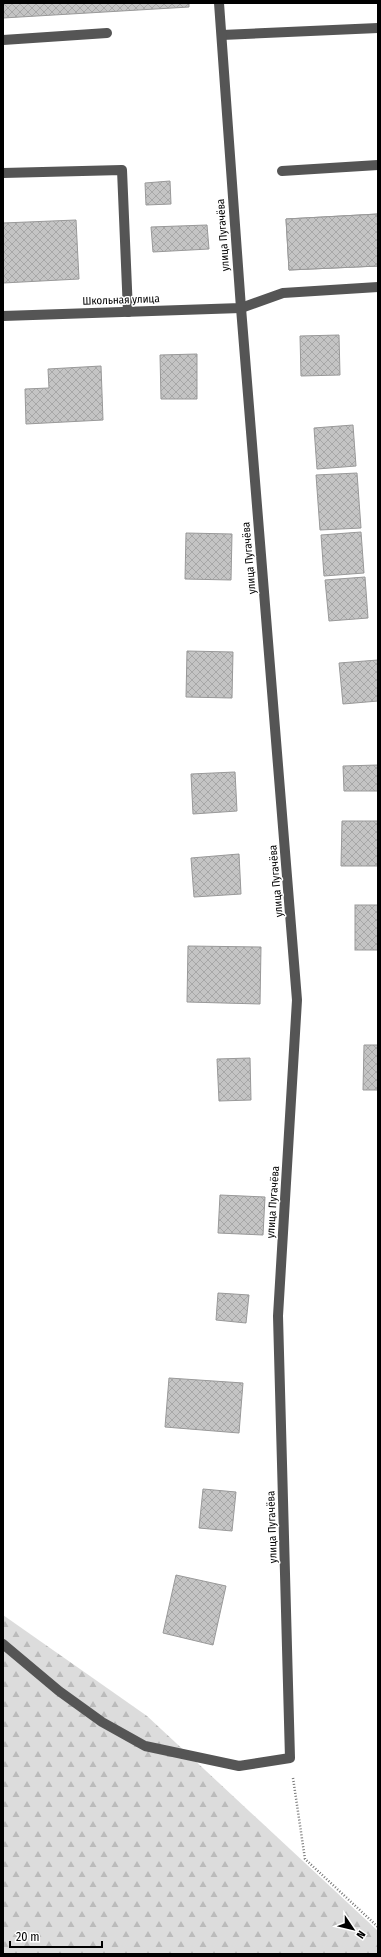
<svg xmlns="http://www.w3.org/2000/svg" width="381" height="1957" font-family="'Fira Sans Condensed',sans-serif">
<style>
.forest{fill:url(#forest-firs)}
.building{fill:url(#building-cross-hatch);stroke:#999}
.lines{fill:none;stroke-linecap:round;stroke-linejoin:round}
.path{stroke:#777;stroke-width:2.5;stroke-dasharray:1 2;stroke-linecap:butt}
.minor{stroke:#555;stroke-width:10}
.labels{text-anchor:middle;dominant-baseline:central;stroke-width:3;stroke-linejoin:round;paint-order:stroke}
.street-label{font-size:11px;fill:#000;stroke:#fff}
</style>
<defs>
<pattern id="forest-firs" width="22" height="20" patternUnits="userSpaceOnUse"><rect width="22" height="20" fill="#dcdcdc"/><path d="M5 1l3.5 6h-7zM16 11l3.5 6h-7z" fill="#bbb"/></pattern>
<pattern id="building-cross-hatch" width="8" height="8" patternUnits="userSpaceOnUse"><rect width="8" height="8" fill="#c4c4c4"/><path d="M0 0l8 8M0 8l8-8" fill="none" stroke="#a7a7a7"/></pattern>
</defs>
<rect width="100%" height="100%" fill="#fff"/>
<polygon class="forest" points="3,1615 147,1716 378,1931 378,1954 3,1954"/>
<g class="building">
<polygon points="3,3 189,3 189,7 3,18"/>
<polygon points="170,181 171,204 146,205 145,183"/>
<polygon points="378,214 378,266 289,270 286,219"/>
<polygon points="378,214 378,266 289,270 286,219"/>
<polygon points="76,220 79,279 3,283 3,223"/>
<polygon points="207,225 209,249 153,252 151,227"/>
<polygon points="339,335 340,375 301,376 300,336"/>
<polygon points="197,354 197,399 161,399 160,355"/>
<polygon points="101,366 103,420 26,424 25,389 49,388 48,369"/>
<polygon points="353,425 356,466 317,469 314,428"/>
<polygon points="357,473 361,528 320,530 316,475"/>
<polygon points="361,532 364,573 324,576 321,535"/>
<polygon points="186,533 232,534 231,580 185,579"/>
<polygon points="365,577 368,618 329,621 325,580"/>
<polygon points="187,651 233,652 232,698 186,697"/>
<polygon points="378,660 378,701 343,704 339,663"/>
<polygon points="378,765 378,791 344,791 343,766"/>
<polygon points="235,772 237,811 193,814 191,774"/>
<polygon points="342,821 378,821 378,866 341,866"/>
<polygon points="239,854 241,894 194,897 191,858"/>
<rect x="355" y="905" width="23" height="45"/>
<polygon points="188,946 261,947 260,1004 187,1002"/>
<polygon points="364,1045 378,1045 378,1090 363,1090"/>
<polygon points="250,1058 251,1100 219,1101 217,1059"/>
<polygon points="220,1195 265,1197 263,1235 218,1233"/>
<polygon points="218,1293 249,1295 246,1323 216,1320"/>
<polygon points="169,1378 243,1383 239,1433 165,1427"/>
<polygon points="203,1489 236,1492 232,1531 199,1528"/>
<polygon points="176,1575 226,1586 213,1645 163,1633"/>
</g>
<g class="lines">
<polyline class="path" points="293,1778 305,1859 378,1927"/>
<g class="minor">
<polyline points="222,35 378,28"/>
<polyline points="3,40 107,33"/>
<polyline points="282,171 378,165"/>
<polyline points="3,173 122,170 128,312"/>
<polyline points="3,316 241,308 283,293 378,287"/>
<polyline points="3,1644 59,1691 102,1722 145,1746 239,1766 290,1758 278,1316 297,1000 241,308 219,3"/>
</g>
</g>
<g class="labels">
<g class="street-label">
<text transform="translate(223 235) rotate(-94)">улица Пугачёва</text>
<text transform="translate(121 300) rotate(-2)">Школьная улица</text>
<text transform="translate(249 558) rotate(-95)">улица Пугачёва</text>
<text transform="translate(276 881) rotate(-95)">улица Пугачёва</text>
<text transform="translate(273 1202) rotate(-86)">улица Пугачёва</text>
<text transform="translate(272 1527) rotate(-92)">улица Пугачёва</text>
</g>
</g>
<rect width="381" height="1957" fill="none" stroke="#000000" stroke-width="8"/>
<g transform="translate(353 1929) rotate(125)" stroke="#ffffff" stroke-width="3" paint-order="stroke">
<path d="M0-3L7 15L0 10L-7 15Z" fill="#000000"/>
<text y="-6" font-size="11" font-weight="bold" text-anchor="middle" fill="#000000">N</text>
</g>
<path d="M10 1941v6h92v-6" fill="none" stroke="#000000" stroke-width="2"/>
<text x="16" y="1941" font-size="12" fill="#000000" stroke="#ffffff" stroke-width="3" paint-order="stroke">20 m</text>
</svg>
